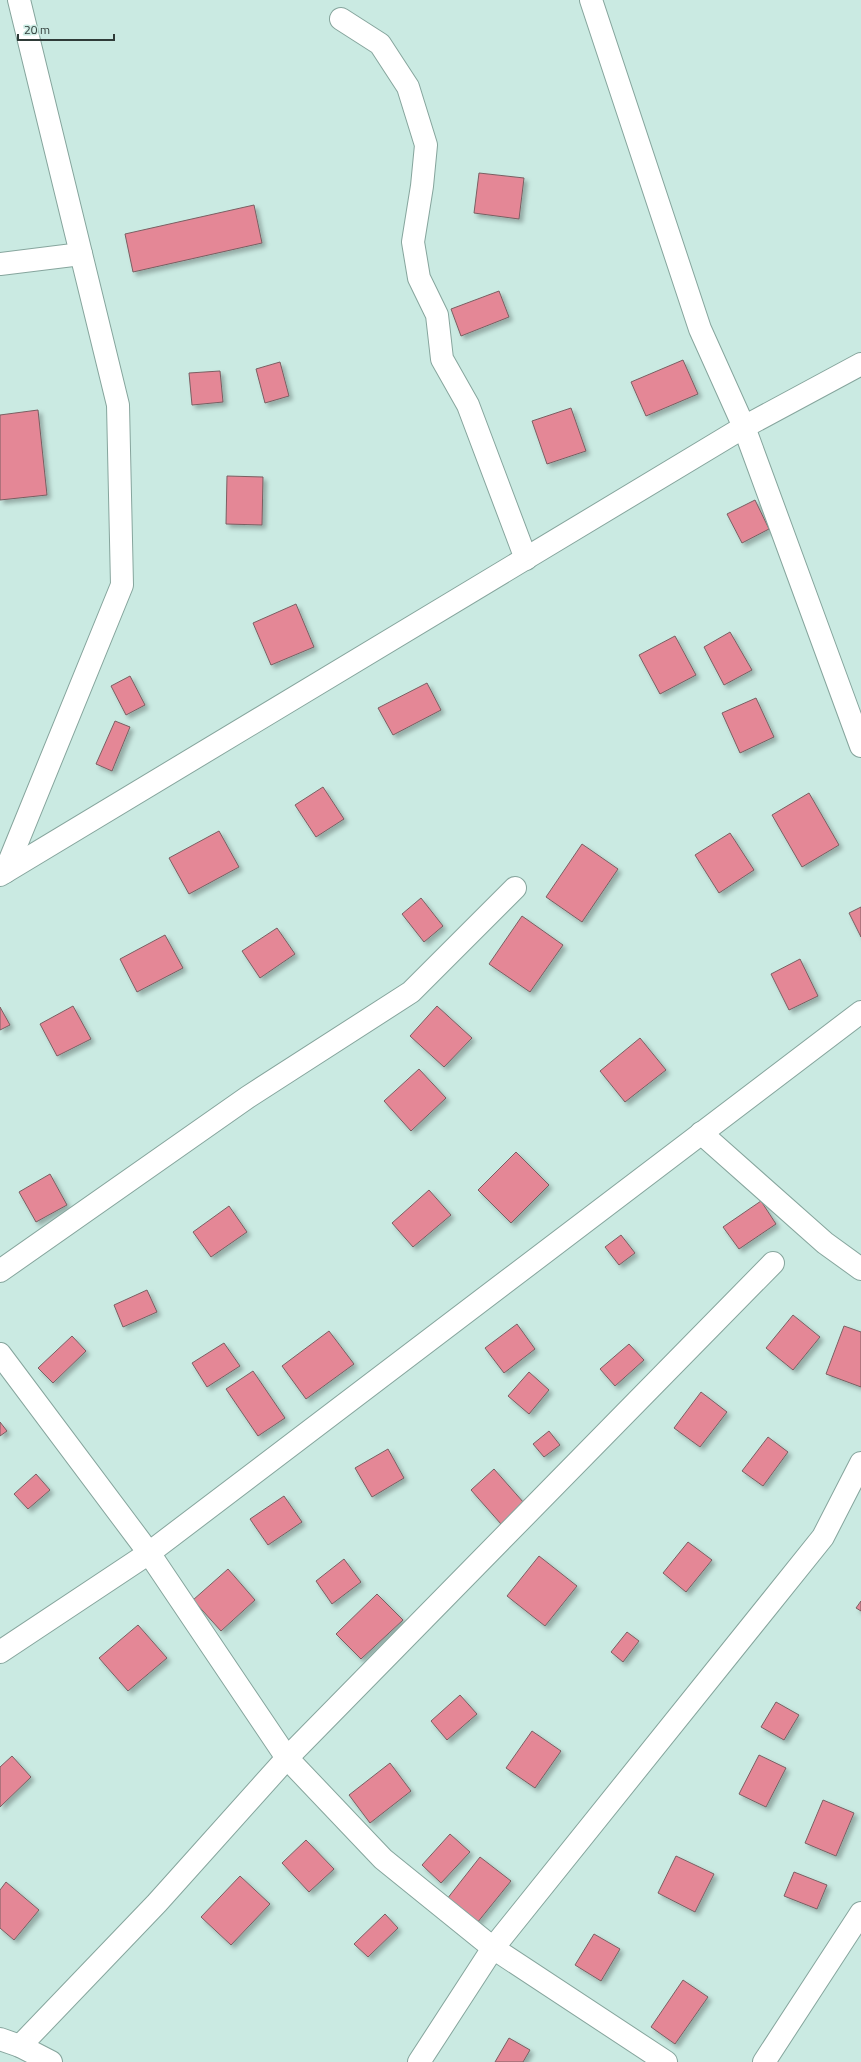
<svg xmlns="http://www.w3.org/2000/svg" width="861" height="2062" font-family="'Titillium Web',sans-serif">
<style>
.building{fill:#e48796;stroke:#7a5f62;filter:url(#shadow)}
.lines{fill:none;stroke-linecap:round;stroke-linejoin:round}
.minor-casing{stroke:#86a59d;stroke-width:24}
.minor{stroke:#fff;stroke-width:22}
</style>
<defs>
<filter id="shadow"><feDropShadow dx="3.5" dy="3.5" stdDeviation="2" flood-color="#0004"/></filter>
</defs>
<rect width="100%" height="100%" fill="#caeae2"/>
<g class="building">
<polygon points="479,173 524,178 519,219 474,213"/>
<polygon points="254,205 262,243 133,272 125,234"/>
<polygon points="499,291 509,317 461,336 451,309"/>
<polygon points="683,360 698,394 646,416 631,382"/>
<polygon points="280,362 289,396 265,403 256,369"/>
<polygon points="220,371 223,402 192,405 189,373"/>
<polygon points="571,408 586,451 547,464 532,421"/>
<polygon points="38,410 47,495 0,500 0,415"/>
<polygon points="227,476 263,477 262,525 226,524"/>
<polygon points="755,500 769,529 742,543 727,514"/>
<polygon points="296,604 314,647 271,665 253,623"/>
<polygon points="730,632 752,670 724,685 704,647"/>
<polygon points="675,636 696,675 660,694 639,655"/>
<polygon points="130,676 145,705 126,715 111,686"/>
<polygon points="427,683 441,710 393,735 378,708"/>
<polygon points="756,698 774,737 740,753 722,713"/>
<polygon points="115,721 130,727 112,771 96,764"/>
<polygon points="323,787 344,819 316,837 295,805"/>
<polygon points="809,793 839,845 802,867 772,815"/>
<polygon points="219,831 239,867 189,894 169,858"/>
<polygon points="730,833 754,870 719,893 695,855"/>
<polygon points="582,844 618,869 582,922 546,897"/>
<polygon points="421,898 443,926 424,942 402,914"/>
<polygon points="861,907 861,937 849,913"/>
<polygon points="522,916 563,945 530,992 489,964"/>
<polygon points="277,928 295,954 260,978 242,951"/>
<polygon points="165,935 183,968 137,992 120,959"/>
<polygon points="800,959 818,996 789,1010 771,974"/>
<polygon points="73,1006 91,1039 57,1056 40,1024"/>
<polygon points="437,1006 472,1038 444,1067 410,1036"/>
<polygon points="0,1007 10,1025 0,1030"/>
<polygon points="640,1038 666,1070 625,1102 600,1071"/>
<polygon points="419,1069 446,1098 411,1131 384,1101"/>
<polygon points="516,1152 549,1185 511,1223 478,1190"/>
<polygon points="50,1174 67,1205 36,1222 19,1192"/>
<polygon points="429,1190 451,1215 413,1247 392,1223"/>
<polygon points="761,1201 776,1224 739,1249 723,1227"/>
<polygon points="229,1206 247,1232 211,1257 193,1232"/>
<polygon points="621,1235 635,1253 619,1265 605,1247"/>
<polygon points="147,1290 157,1312 123,1327 114,1305"/>
<polygon points="793,1315 820,1337 793,1370 766,1348"/>
<polygon points="517,1324 535,1349 504,1373 485,1348"/>
<polygon points="844,1326 861,1332 861,1387 826,1374"/>
<polygon points="329,1331 354,1364 306,1399 282,1366"/>
<polygon points="72,1336 86,1351 53,1383 38,1368"/>
<polygon points="224,1343 240,1366 207,1387 192,1363"/>
<polygon points="629,1344 644,1360 615,1386 600,1369"/>
<polygon points="253,1371 285,1418 258,1436 226,1389"/>
<polygon points="529,1372 549,1390 529,1414 508,1396"/>
<polygon points="701,1392 727,1412 700,1447 674,1428"/>
<polygon points="0,1422 7,1431 0,1436"/>
<polygon points="549,1431 560,1445 544,1457 533,1444"/>
<polygon points="768,1437 788,1452 763,1486 742,1471"/>
<polygon points="388,1449 404,1478 372,1497 355,1468"/>
<polygon points="494,1469 524,1503 501,1524 471,1490"/>
<polygon points="36,1474 50,1490 28,1509 14,1494"/>
<polygon points="284,1496 302,1522 268,1545 250,1519"/>
<polygon points="688,1542 712,1560 686,1592 663,1573"/>
<polygon points="539,1556 577,1586 545,1626 507,1596"/>
<polygon points="344,1559 361,1582 332,1604 316,1581"/>
<polygon points="228,1569 255,1600 221,1631 193,1600"/>
<polygon points="377,1594 403,1620 361,1659 336,1634"/>
<polygon points="861,1601 861,1611 856,1608"/>
<polygon points="138,1625 167,1658 128,1691 99,1658"/>
<polygon points="627,1632 639,1641 623,1662 611,1652"/>
<polygon points="460,1695 477,1714 447,1740 431,1721"/>
<polygon points="776,1702 799,1715 784,1740 761,1727"/>
<polygon points="532,1731 561,1751 535,1788 506,1768"/>
<polygon points="759,1755 786,1768 766,1807 739,1794"/>
<polygon points="12,1756 31,1777 0,1807 0,1767"/>
<polygon points="390,1763 411,1791 370,1823 349,1795"/>
<polygon points="823,1800 854,1813 836,1856 805,1843"/>
<polygon points="450,1834 470,1852 441,1883 422,1865"/>
<polygon points="306,1840 334,1869 309,1892 282,1863"/>
<polygon points="676,1856 714,1874 695,1912 658,1893"/>
<polygon points="480,1857 511,1881 477,1923 447,1899"/>
<polygon points="794,1872 827,1885 817,1909 784,1896"/>
<polygon points="240,1876 270,1904 231,1945 201,1917"/>
<polygon points="6,1882 39,1910 14,1940 0,1928 0,1890"/>
<polygon points="385,1914 398,1928 368,1957 354,1944"/>
<polygon points="594,1934 620,1949 601,1981 575,1965"/>
<polygon points="683,1980 708,1997 675,2044 651,2027"/>
<polygon points="509,2038 530,2050 523,2062 495,2062"/>
</g>
<g class="lines">
<defs>
<g id="minor">
<polyline points="591,0 700,329 744,427 861,746"/>
<polyline points="341,19 380,44 408,87 426,145 422,186 413,242 419,278 437,315 442,359 468,405 526,559"/>
<polyline points="0,264 81,254"/>
<polyline points="5,872 122,585 118,405 19,0"/>
<polyline points="0,875 744,427 861,364"/>
<polyline points="701,1133 825,1243 861,1269"/>
<polyline points="0,1271 248,1097 411,992 515,888"/>
<polyline points="0,1354 149,1553 287,1758 383,1859 493,1948 666,2062"/>
<polyline points="0,1652 149,1553 861,1012"/>
<polyline points="0,2039 20,2046 51,2062"/>
<polyline points="20,2046 157,1903 287,1758 773,1263"/>
<polyline points="419,2062 493,1948 823,1537 861,1463"/>
<polyline points="764,2062 861,1913"/>
</g>
</defs>
<use href="#minor" class="minor-casing"/>
<use href="#minor" class="minor"/>
</g>
<path d="M18 34v6h96v-6" fill="none" stroke="#2f3b38" stroke-width="2"/>
<text x="24" y="34" font-size="12" fill="#2f3b38" stroke="#caeae2" stroke-width="3" paint-order="stroke">20 m</text>
</svg>
